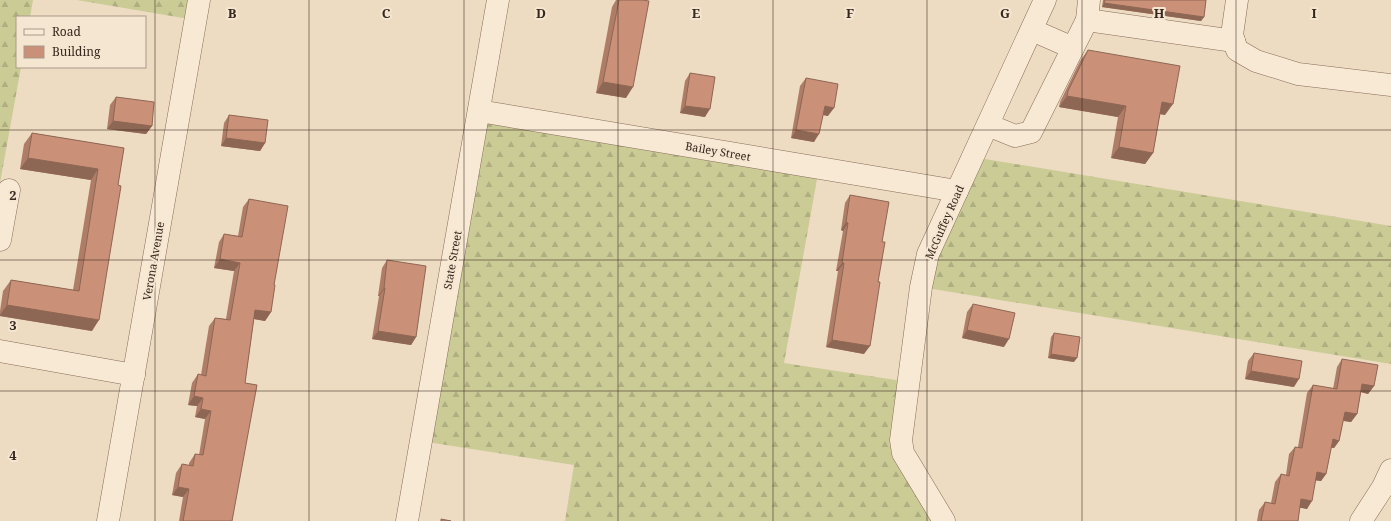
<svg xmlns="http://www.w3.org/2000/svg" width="1391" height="521" font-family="'Noto Serif',serif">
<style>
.forest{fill:url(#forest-firs)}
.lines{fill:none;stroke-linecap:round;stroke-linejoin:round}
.minor-casing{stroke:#876c59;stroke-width:23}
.minor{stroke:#f8e9d5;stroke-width:22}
.wall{fill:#af7d67}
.shaded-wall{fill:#8e6654}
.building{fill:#cb9178;stroke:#8e6654}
.grid{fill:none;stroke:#37271d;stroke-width:1;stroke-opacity:0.55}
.labels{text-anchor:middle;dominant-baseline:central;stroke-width:4;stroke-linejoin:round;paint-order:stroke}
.street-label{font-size:11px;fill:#37271d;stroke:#f5e6d1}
.grid-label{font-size:13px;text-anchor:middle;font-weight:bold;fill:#37271d;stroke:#f5e6d1;stroke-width:4;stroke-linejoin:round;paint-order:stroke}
</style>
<defs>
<pattern id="forest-firs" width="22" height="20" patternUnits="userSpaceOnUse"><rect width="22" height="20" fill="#cbcb96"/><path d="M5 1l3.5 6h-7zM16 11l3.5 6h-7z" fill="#afae81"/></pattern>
</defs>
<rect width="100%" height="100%" fill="#eddbc2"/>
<g class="forest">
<polygon points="0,0 33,0 30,17 17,17 17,67 21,67 0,183"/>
<polygon points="77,0 199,0 195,20"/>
<polygon points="479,111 819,168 784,363 909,382 901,440 944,521 565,521 574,465 421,441"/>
<polygon points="973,157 1391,226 1391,364 921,287"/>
</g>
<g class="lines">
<defs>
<g id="minor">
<polyline points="1089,0 1087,20 1234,41"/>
<polyline points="1237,0 1232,35 1237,50 1256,61 1298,74 1391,85"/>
<polyline points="1032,30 1073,48"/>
<polyline points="479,111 957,191"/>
<polyline points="988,125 1015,136 1031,132 1087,20"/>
<polyline points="0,240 9,190"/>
<polyline points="0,351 134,375"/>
<polyline points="108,521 199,0"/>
<polyline points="407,521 498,0"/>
<polyline points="944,521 903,453 901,440 921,287 928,254 1045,0"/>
<polyline points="1361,521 1383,487 1391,470"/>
</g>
</defs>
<use href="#minor" class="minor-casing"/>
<use href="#minor" class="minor"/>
</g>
<g class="wall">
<polygon points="616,0 642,0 626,98 596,93 612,7"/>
<polygon points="1103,0 1206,0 1204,17 1201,21 1102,7"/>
<polygon points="1088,50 1165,115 1160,114 1153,153 1145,164 1111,158 1118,117 1059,107 1060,102 1080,61"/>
<polygon points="690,73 705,117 680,113 685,81"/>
<polygon points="806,78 828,116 823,115 814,142 791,138 800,86"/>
<polygon points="116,97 152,126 146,134 107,129 110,105"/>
<polygon points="229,115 265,143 260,151 221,146 224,123"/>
<polygon points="32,133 124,148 92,331 0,316 0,311 3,291 11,280 73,290 91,180 20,169 24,144"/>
<polygon points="850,195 882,242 864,354 826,347 838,271 836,271 843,231 841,230 845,203"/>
<polygon points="249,199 274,285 271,312 265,321 254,319 245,383 232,521 179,521 183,497 172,495 176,473 182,464 189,466 189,463 195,454 199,455 205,419 195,417 197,406 188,405 192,383 198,374 201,375 209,326 215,318 226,319 234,271 214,268 219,242 224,234 238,236 243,207"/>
<polygon points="387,260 416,337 411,345 372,339 379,296 378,296 382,268"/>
<polygon points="973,304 1004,347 962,338 967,312"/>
<polygon points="1054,333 1074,362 1048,358 1051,337"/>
<polygon points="1254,353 1294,387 1245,379 1248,361"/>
<polygon points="1342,359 1374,386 1368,394 1361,392 1357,414 1351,422 1343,421 1339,441 1334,448 1331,448 1326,474 1321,481 1316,480 1307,509 1300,507 1298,521 1257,521 1259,510 1265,502 1271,503 1275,482 1281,474 1286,475 1289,454 1295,447 1298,447 1307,393 1313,385 1333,389 1337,367"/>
</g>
<g class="shaded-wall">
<polygon points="1104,3 1204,17 1201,21 1102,7"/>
<polygon points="603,82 633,87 626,98 596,93"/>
<polygon points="1067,96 1126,106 1118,117 1059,107"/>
<polygon points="1162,102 1173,104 1165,115 1154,113"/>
<polygon points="685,106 710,109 705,117 680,113"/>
<polygon points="825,106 834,108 828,116 819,114"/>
<polygon points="113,121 152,126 146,134 107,129"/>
<polygon points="796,130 819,134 814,142 791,138"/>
<polygon points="226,138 265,143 260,151 221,146"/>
<polygon points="1119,147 1153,153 1145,164 1111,158"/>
<polygon points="28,158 98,169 91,180 20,169"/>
<polygon points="846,222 848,223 843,231 841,230"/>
<polygon points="220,259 240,263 234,271 214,268"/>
<polygon points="842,263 844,263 838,271 836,271"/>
<polygon points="384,288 385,288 379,296 378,296"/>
<polygon points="7,305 99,320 92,331 0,316 0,315"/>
<polygon points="255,310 271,312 265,321 249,318"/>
<polygon points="967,330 1009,339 1004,347 962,338"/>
<polygon points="378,331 416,337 411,345 372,339"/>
<polygon points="832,340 870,346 864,354 826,347"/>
<polygon points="1051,354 1077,358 1074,362 1048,358"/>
<polygon points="1251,371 1299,379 1294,387 1245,379"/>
<polygon points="1362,384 1374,386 1368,394 1357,391"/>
<polygon points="194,396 203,398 197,406 188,405"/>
<polygon points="201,409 211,411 205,419 195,417"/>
<polygon points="1345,412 1357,414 1351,422 1339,420"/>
<polygon points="1333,439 1339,441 1334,448 1327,447"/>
<polygon points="1317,472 1326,474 1321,481 1312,480"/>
<polygon points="178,487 189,489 183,497 172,495"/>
<polygon points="1301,499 1312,501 1307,509 1296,507"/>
</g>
<g class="building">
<polygon points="619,0 642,0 649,1 633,87 603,82"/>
<polygon points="1105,0 1206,0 1204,17 1104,3"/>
<polygon points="1088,50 1180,66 1173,104 1162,102 1153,153 1119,147 1126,106 1067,96 1068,91"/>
<polygon points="690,73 715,77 710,109 685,106"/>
<polygon points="806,78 838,84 834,108 825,106 819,134 796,130"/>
<polygon points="116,97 154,102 152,126 113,121"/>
<polygon points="229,115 268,120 265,143 226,138"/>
<polygon points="32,133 124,148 118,185 121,186 99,320 7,305 11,280 79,291 98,169 28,158"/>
<polygon points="850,195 889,202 882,242 885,242 878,282 880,282 870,346 832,340 844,263 842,263 848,223 846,222"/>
<polygon points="249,199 288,206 274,285 275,285 271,312 255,310 245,383 257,385 232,521 183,521 189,489 178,487 182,464 193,466 195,454 203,455 211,411 201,409 203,398 194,396 198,374 206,376 215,318 230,320 240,263 220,259 224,234 242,237"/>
<polygon points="387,260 426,266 416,337 378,331 385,288 384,288"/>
<polygon points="973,304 1015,313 1009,339 967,330"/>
<polygon points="1054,333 1080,337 1077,358 1051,354"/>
<polygon points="1254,353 1302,361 1299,379 1251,371"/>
<polygon points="1342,359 1378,365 1374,386 1362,384 1357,414 1345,412 1339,441 1333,439 1326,474 1317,472 1312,501 1301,499 1298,521 1261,521 1265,502 1275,504 1281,474 1289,476 1295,447 1302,448 1313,385 1337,389"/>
<polygon points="441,519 451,521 441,521"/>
</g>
<path class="grid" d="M 155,0 L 155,521M 309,0 L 309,521M 464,0 L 464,521M 618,0 L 618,521M 773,0 L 773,521M 927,0 L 927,521M 1082,0 L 1082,521M 1236,0 L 1236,521M 0,130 L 1391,130M 0,260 L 1391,260M 0,391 L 1391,391"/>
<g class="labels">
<g class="street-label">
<text transform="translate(718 151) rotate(10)">Bailey Street</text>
<text transform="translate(944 222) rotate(-66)">McGuffey Road</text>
<text transform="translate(452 260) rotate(-80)">State Street</text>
<text transform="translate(153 261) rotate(-80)">Verona Avenue</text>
</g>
</g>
<g class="grid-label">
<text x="232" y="18">B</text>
<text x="386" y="18">C</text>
<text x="541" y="18">D</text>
<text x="696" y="18">E</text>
<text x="850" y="18">F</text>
<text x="1005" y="18">G</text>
<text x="1159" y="18">H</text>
<text x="1314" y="18">I</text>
<text x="13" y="200">2</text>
<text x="13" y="330">3</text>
<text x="13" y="460">4</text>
</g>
<rect x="16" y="16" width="130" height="52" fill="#f5e6d1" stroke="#a99a89"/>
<rect x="24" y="29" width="20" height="6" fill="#f8e9d5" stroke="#a99a89"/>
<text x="52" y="36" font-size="12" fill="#37271d">Road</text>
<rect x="24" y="46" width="20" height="12" fill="#cb9178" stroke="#a99a89"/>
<text x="52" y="56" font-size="12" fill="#37271d">Building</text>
</svg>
